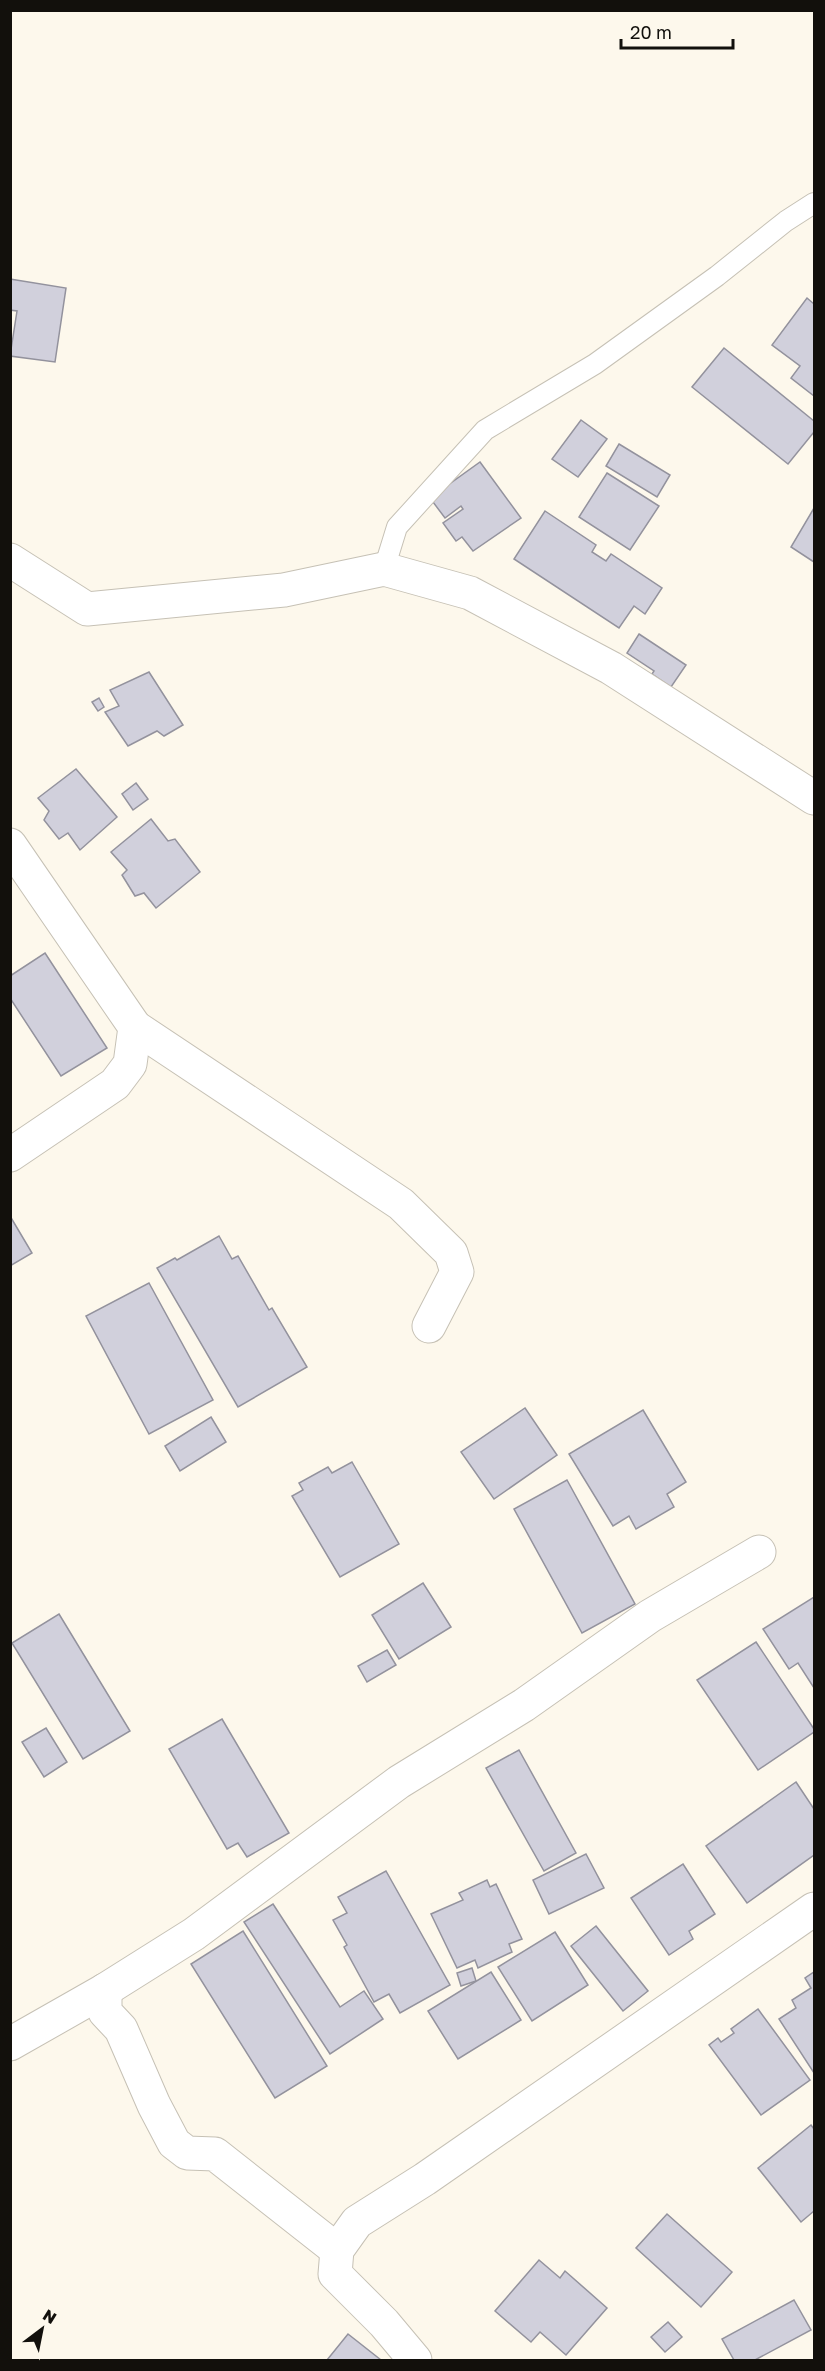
<svg xmlns="http://www.w3.org/2000/svg" width="825" height="2371" font-family="'Golos Text',sans-serif">
<style>
.building{fill:#d1d0dc;stroke:#93929d;stroke-width:1.5}
.lines{fill:none;stroke-linecap:round;stroke-linejoin:round}
.service-casing{stroke:#c6c1b5;stroke-width:22}
.minor-casing{stroke:#c6c1b5;stroke-width:35}
.service{stroke:#fff;stroke-width:20}
.minor{stroke:#fff;stroke-width:33}
</style>
<rect width="100%" height="100%" fill="#fdf8ec"/>
<g class="building">
<polygon points="10,279 66,288 55,362 10,356 17,311 10,310"/>
<polygon points="807,298 814,304 814,396 791,378 800,366 772,345"/>
<polygon points="724,348 814,421 814,432 788,464 692,387"/>
<polygon points="581,420 607,439 578,477 552,459"/>
<polygon points="619,444 670,475 657,497 606,466"/>
<polygon points="480,462 521,518 473,551 462,537 456,541 443,523 463,509 461,506 445,518 430,498"/>
<polygon points="607,473 659,506 630,550 579,517"/>
<polygon points="814,508 814,562 791,547"/>
<polygon points="545,511 596,545 592,552 606,561 611,554 662,588 645,614 634,606 619,628 514,559"/>
<polygon points="639,634 686,665 671,687 652,674 654,671 627,653"/>
<polygon points="149,672 183,725 164,736 157,731 128,746 105,712 119,706 110,690"/>
<polygon points="99,698 104,707 98,711 92,702"/>
<polygon points="76,769 117,817 80,850 68,833 59,839 44,820 49,811 38,798"/>
<polygon points="136,783 148,799 133,810 122,794"/>
<polygon points="151,819 168,841 175,839 200,872 156,908 144,893 135,896 122,875 127,870 111,852"/>
<polygon points="45,953 107,1048 61,1076 10,998 10,976"/>
<polygon points="10,1216 32,1253 10,1266"/>
<polygon points="219,1236 232,1259 238,1256 269,1310 272,1308 307,1367 238,1407 157,1268 175,1258 177,1260"/>
<polygon points="149,1283 213,1400 149,1434 86,1316"/>
<polygon points="525,1408 557,1455 494,1499 461,1452"/>
<polygon points="643,1410 686,1482 667,1494 674,1507 636,1529 629,1516 613,1526 569,1454"/>
<polygon points="211,1417 226,1442 180,1471 165,1446"/>
<polygon points="352,1462 399,1544 340,1577 292,1496 303,1490 299,1483 328,1467 332,1473"/>
<polygon points="567,1480 635,1604 582,1633 514,1509"/>
<polygon points="423,1583 451,1627 399,1659 372,1615"/>
<polygon points="814,1597 814,1688 798,1663 789,1669 763,1629"/>
<polygon points="59,1614 130,1731 83,1759 12,1643"/>
<polygon points="756,1642 814,1729 814,1732 758,1770 697,1680"/>
<polygon points="387,1650 396,1665 367,1682 358,1666"/>
<polygon points="222,1719 289,1833 247,1857 238,1843 227,1849 169,1749"/>
<polygon points="46,1728 67,1762 44,1777 22,1742"/>
<polygon points="519,1750 576,1853 544,1871 486,1768"/>
<polygon points="796,1782 814,1809 814,1855 747,1903 706,1846"/>
<polygon points="586,1854 604,1888 549,1914 533,1880"/>
<polygon points="683,1864 715,1914 689,1931 693,1939 669,1955 631,1898"/>
<polygon points="386,1871 450,1985 400,2013 389,1994 374,2002 344,1947 347,1945 333,1920 347,1913 338,1897"/>
<polygon points="487,1880 490,1887 496,1884 522,1939 509,1944 512,1952 478,1968 475,1960 457,1968 431,1914 463,1900 459,1893"/>
<polygon points="273,1904 340,2007 364,1991 383,2019 330,2054 244,1922"/>
<polygon points="596,1926 648,1991 623,2011 571,1946"/>
<polygon points="243,1931 327,2066 275,2098 191,1964"/>
<polygon points="555,1932 588,1985 532,2021 498,1967"/>
<polygon points="472,1968 476,1981 461,1986 457,1973"/>
<polygon points="491,1972 521,2020 458,2059 428,2011"/>
<polygon points="814,1972 814,2073 779,2019 796,2008 792,2000 811,1988 805,1978"/>
<polygon points="758,2009 810,2080 761,2115 709,2045 718,2038 721,2042 734,2033 731,2029"/>
<polygon points="811,2125 814,2129 814,2211 801,2222 758,2168"/>
<polygon points="667,2214 732,2272 701,2307 636,2248"/>
<polygon points="539,2260 560,2278 565,2271 607,2308 566,2355 540,2332 531,2342 495,2311"/>
<polygon points="794,2300 811,2330 755,2360 734,2360 722,2339"/>
<polygon points="668,2322 682,2337 665,2352 651,2337"/>
<polygon points="348,2334 381,2360 327,2360"/>
</g>
<g class="lines">
<defs>
<polyline id="service" points="384,569 397,527 485,430 595,364 717,276 786,221 814,203"/>
<g id="minor">
<polyline points="10,560 87,609 284,590 384,569 470,593 611,668 814,798"/>
<polyline points="10,845 135,1027 130,1064 115,1084 10,1155"/>
<polyline points="135,1027 401,1204 451,1253 457,1272 429,1326"/>
<polyline points="105,1990 105,2012 121,2029 154,2105 174,2143 187,2153 215,2154 337,2250"/>
<polyline points="10,2044 105,1990 194,1934 399,1782 524,1705 650,1616 759,1552"/>
<polyline points="415,2360 384,2323 335,2274 337,2250 357,2222 425,2179 814,1909"/>
</g>
</defs>
<use href="#service" class="service-casing"/>
<use href="#minor" class="minor-casing"/>
<use href="#service" class="service"/>
<use href="#minor" class="minor"/>
</g>
<rect width="825" height="2371" fill="none" stroke="#12100c" stroke-width="24"/>
<g transform="translate(42 2329) rotate(32)" stroke="#fdf8ec" stroke-width="4.5" paint-order="stroke">
<path d="M0-4.5L10 22L0 15L-10 22Z" fill="#12100c"/>
<text y="-9" font-size="16" font-weight="bold" text-anchor="middle" fill="#12100c">N</text>
</g>
<path d="M621 39v9h112v-9" fill="none" stroke="#12100c" stroke-width="3"/>
<text x="630" y="39" font-size="18" fill="#12100c" stroke="#fdf8ec" stroke-width="4.5" paint-order="stroke">20 m</text>
</svg>
